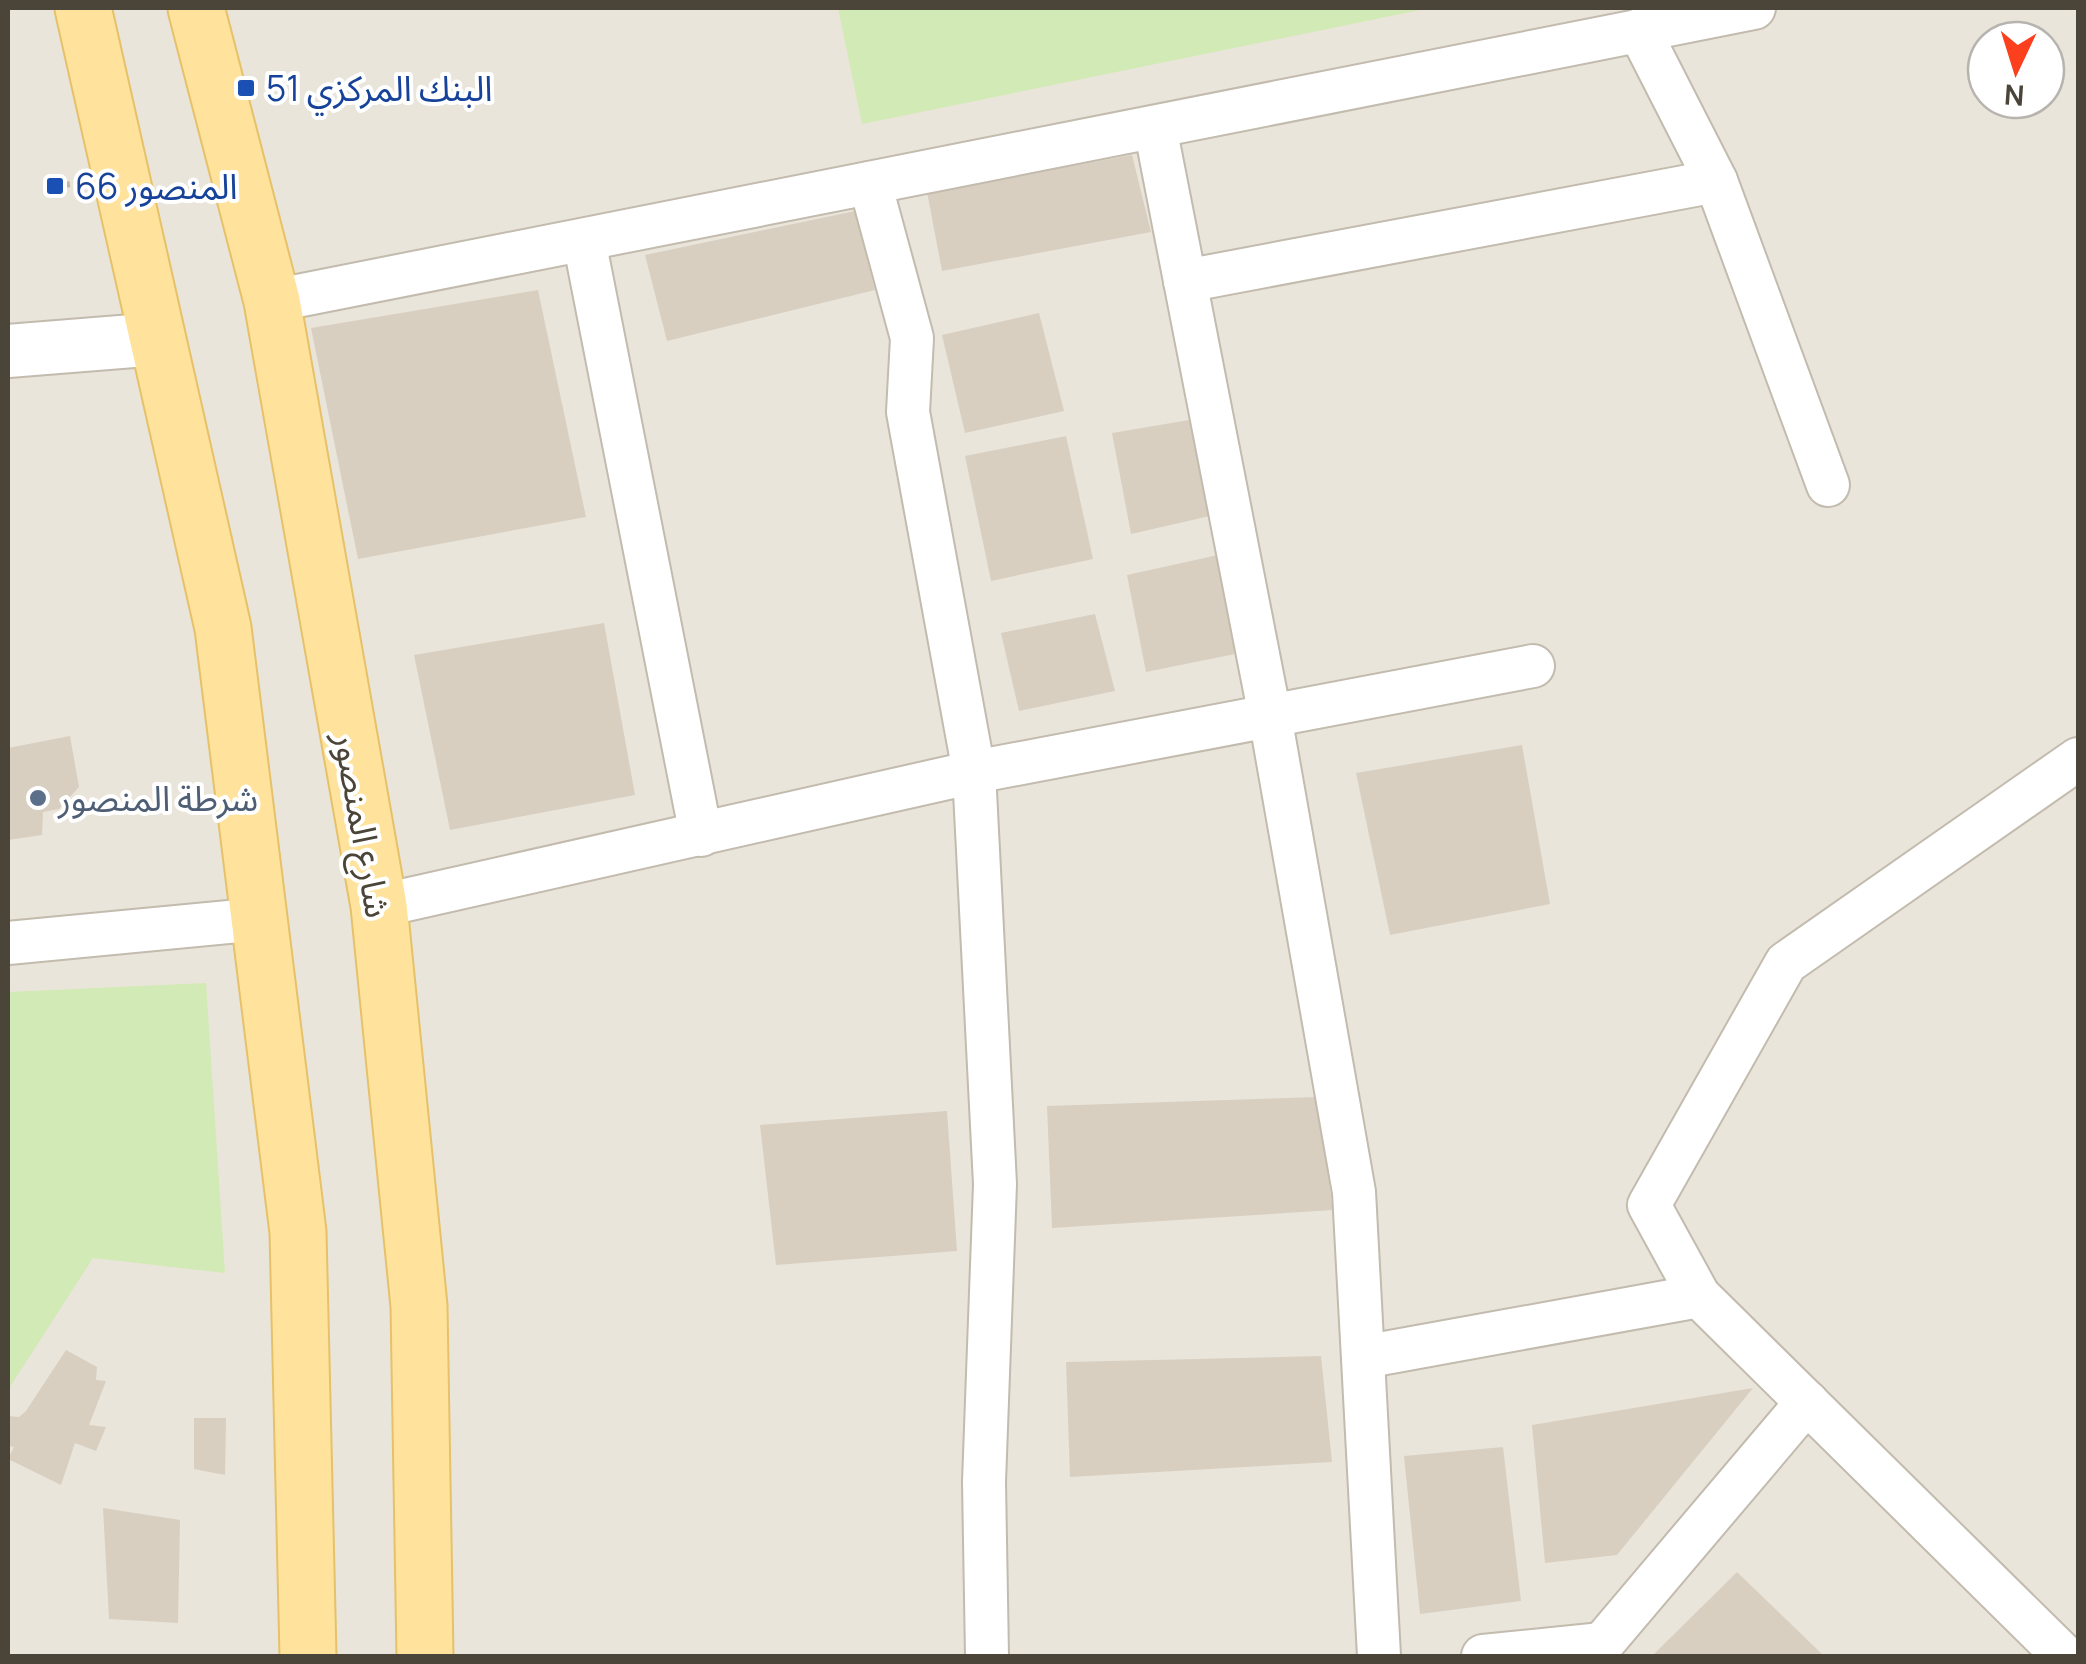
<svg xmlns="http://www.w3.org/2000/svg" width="2086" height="1664" font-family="Manrope,'Noto Sans Arabic',sans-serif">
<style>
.residential{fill:#eae5da;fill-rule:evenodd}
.green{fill:#d2eab5}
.building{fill:#d8cfc1}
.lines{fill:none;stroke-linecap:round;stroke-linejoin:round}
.minor-casing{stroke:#c2bbae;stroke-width:46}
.tertiary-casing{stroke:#c2bbae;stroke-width:56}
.primary-casing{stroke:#e6c16a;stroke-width:59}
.path{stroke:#c4b79f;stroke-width:6;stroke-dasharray:5 5;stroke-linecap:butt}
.minor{stroke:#fff;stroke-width:42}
.tertiary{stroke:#fff;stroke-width:52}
.primary{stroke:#ffe39c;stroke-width:55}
.transit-dot{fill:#1a4fb4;stroke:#fff;stroke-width:4}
.service-dot{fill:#5c6f8a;stroke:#fff;stroke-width:4}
.labels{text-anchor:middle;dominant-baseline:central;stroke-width:8;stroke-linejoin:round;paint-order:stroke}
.transit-label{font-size:35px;fill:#164399;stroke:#fff;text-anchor:start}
.service-label{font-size:35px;fill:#4e5e75;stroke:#fff;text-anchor:start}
.street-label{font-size:35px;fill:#4b4439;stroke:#fff}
</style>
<rect width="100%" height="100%" fill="#f6f3ec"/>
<path class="residential" d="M 8,8 L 2078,8 L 2078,1656 L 8,1656 ZM 1986,40 L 2046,40 L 2046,100 L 1986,100 Z"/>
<g class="green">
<polygon points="838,8 1430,8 862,124"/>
<polygon points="206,983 225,1273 93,1258 8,1390 8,992"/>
</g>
<g class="building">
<polygon points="1132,155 1151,232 942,271 927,192"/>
<polygon points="855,211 875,290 667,341 645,255"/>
<polygon points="538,290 586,517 358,559 311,328"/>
<polygon points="1039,313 1064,411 965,433 942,335"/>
<polygon points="1189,420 1210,516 1131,534 1112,433"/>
<polygon points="1066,436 1093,559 991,581 965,456"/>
<polygon points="1218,555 1240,653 1146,672 1127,575"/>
<polygon points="1095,614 1115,691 1019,711 1001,633"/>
<polygon points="604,623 635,795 450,830 414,655"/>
<polygon points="70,736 79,787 59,809 43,812 42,835 8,840 8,748"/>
<polygon points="1522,745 1550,904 1390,935 1356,773"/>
<polygon points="1317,1097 1333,1210 1052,1228 1047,1106"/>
<polygon points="947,1111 957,1251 776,1265 760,1125"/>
<polygon points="66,1350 97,1367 96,1380 106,1381 89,1425 106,1427 96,1451 75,1443 61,1485 8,1459 14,1447 8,1446 8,1416 19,1417 26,1411"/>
<polygon points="1321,1356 1332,1462 1070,1477 1066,1362"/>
<polygon points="1753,1388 1617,1555 1545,1563 1532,1425"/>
<polygon points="194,1418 226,1418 225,1475 194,1469"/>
<polygon points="1503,1447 1521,1601 1420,1614 1404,1456"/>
<polygon points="103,1508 180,1520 178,1623 109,1619"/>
<polygon points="1737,1572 1824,1656 1652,1656"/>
</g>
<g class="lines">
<defs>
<g id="minor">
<polyline points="1639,30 1716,181 1828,485"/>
<polyline points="1155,127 1270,716 1354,1192 1379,1656"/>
<polyline points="870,183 912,338 908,412 974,772 995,1184 984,1482 987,1656"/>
<polyline points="584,240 701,835"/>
<polyline points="1185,281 1716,181"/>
<polyline points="272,301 1754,8"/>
<polyline points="379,906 974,772 1533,666"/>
<polyline points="8,943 259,919"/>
<polyline points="1363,1357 1699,1296"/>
<polyline points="1483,1656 1602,1644"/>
<polyline points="1592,1656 1807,1402"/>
<polyline points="2064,1656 1699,1296 1649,1205 1786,963 2078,759"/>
</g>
<polyline id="tertiary" points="8,351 158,339"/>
<g id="primary">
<polyline points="83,8 223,628 298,1232 308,1656"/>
<polyline points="196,8 272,301 379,906 419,1306 425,1656"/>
</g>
</defs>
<use href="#minor" class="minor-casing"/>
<use href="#tertiary" class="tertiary-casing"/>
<use href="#primary" class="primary-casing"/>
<polyline class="path" points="55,186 80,183"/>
<use href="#minor" class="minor"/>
<use href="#tertiary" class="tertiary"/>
<use href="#primary" class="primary"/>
</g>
<g class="transit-dot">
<rect x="236" y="78" width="20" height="20" rx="5"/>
<rect x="45" y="176" width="20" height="20" rx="5"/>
</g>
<circle class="service-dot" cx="38" cy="798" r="10"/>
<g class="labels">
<g class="transit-label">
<text x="266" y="88">البنك المركزي 51</text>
<text x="75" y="186">المنصور 66</text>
</g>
<g class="service-label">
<text x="58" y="798">شرطة المنصور</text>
</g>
<g class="street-label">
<text transform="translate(363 825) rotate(80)">شارع المنصور</text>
</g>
</g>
<rect width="2086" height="1664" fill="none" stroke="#4b4439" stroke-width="20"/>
<g transform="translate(2016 70) rotate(184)"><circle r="48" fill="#ffffff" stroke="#b7b4b0" stroke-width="2.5"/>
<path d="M0-8L18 38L0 25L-18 38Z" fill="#fc3f1d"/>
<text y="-15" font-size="28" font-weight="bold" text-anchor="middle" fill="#4b4439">N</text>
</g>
</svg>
